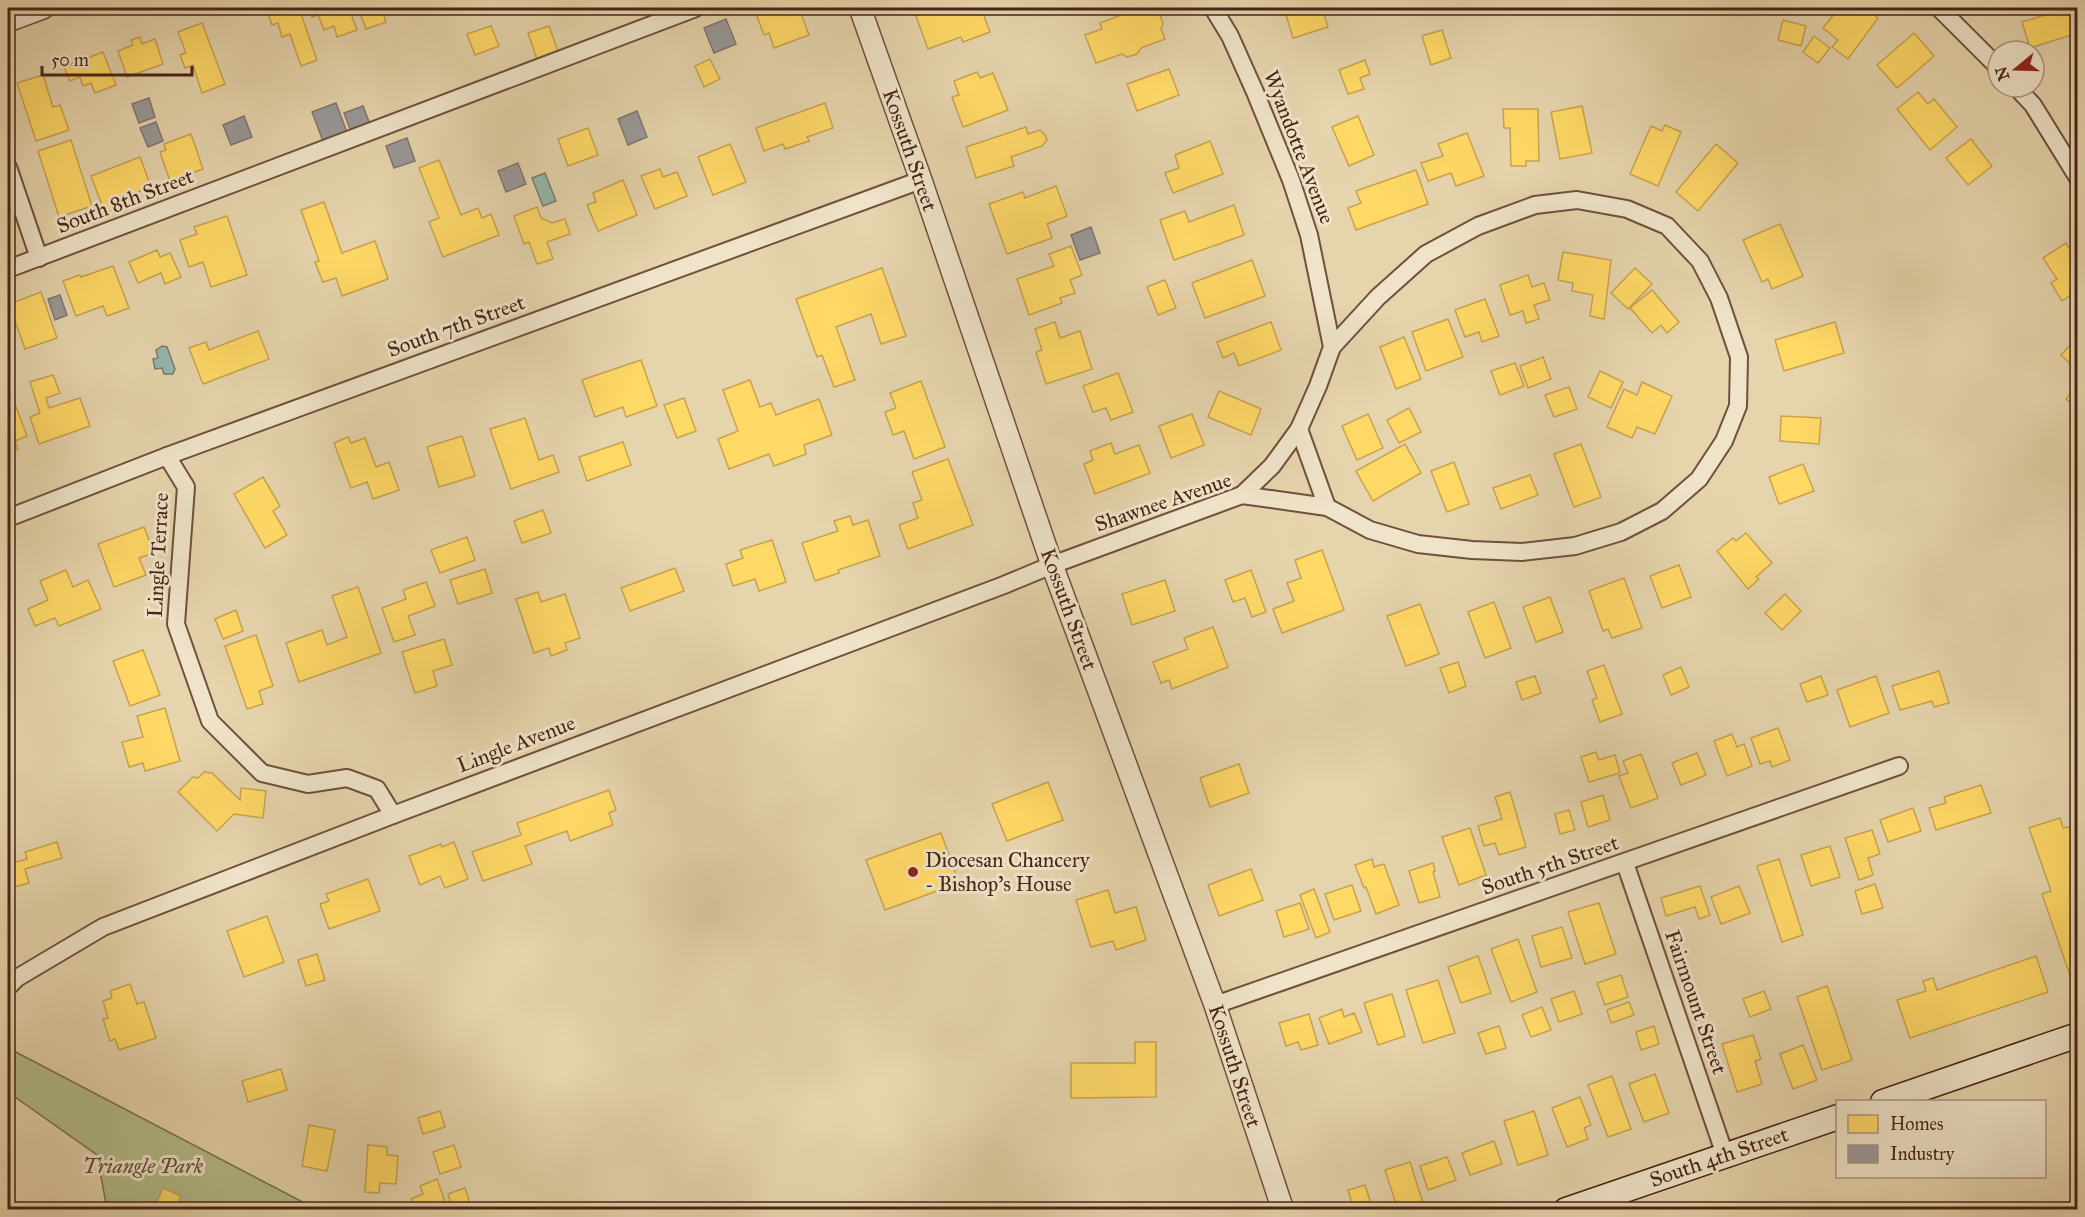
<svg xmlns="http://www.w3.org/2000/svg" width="2085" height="1217" font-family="'IM FELL Great Primer',serif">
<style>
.green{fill:#b3bd8b;stroke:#7c7050;stroke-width:1.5}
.water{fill:#96b8ad;stroke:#767d71;stroke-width:1.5}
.homes{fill:#ffd966;stroke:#c8a34e;stroke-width:1.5}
.industry{fill:#999;stroke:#807672;stroke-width:1.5}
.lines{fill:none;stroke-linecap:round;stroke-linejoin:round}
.minor-casing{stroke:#6e503c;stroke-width:20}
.tertiary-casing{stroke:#6e503c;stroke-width:24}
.secondary-casing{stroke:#462416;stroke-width:27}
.minor{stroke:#efe3c9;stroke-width:16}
.tertiary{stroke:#efe3c9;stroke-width:21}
.secondary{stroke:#efe3c9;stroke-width:24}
.poi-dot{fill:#8f2418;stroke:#efe3c9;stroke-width:2}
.labels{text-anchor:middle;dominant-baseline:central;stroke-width:6;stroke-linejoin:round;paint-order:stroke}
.street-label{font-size:21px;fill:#462416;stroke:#efe3c9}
.poi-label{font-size:21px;fill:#462416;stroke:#efe3c9;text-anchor:start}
.park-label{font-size:21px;font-style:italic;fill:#614a33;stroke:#efe3c9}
</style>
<rect width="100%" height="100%" fill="#e6d4ac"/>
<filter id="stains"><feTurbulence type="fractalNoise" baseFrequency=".00333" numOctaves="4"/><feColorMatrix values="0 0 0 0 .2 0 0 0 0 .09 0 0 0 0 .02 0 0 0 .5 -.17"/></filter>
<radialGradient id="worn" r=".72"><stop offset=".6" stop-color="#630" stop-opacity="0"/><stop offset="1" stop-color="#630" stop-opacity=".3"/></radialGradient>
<polygon class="green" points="8,1048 316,1209 107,1209 97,1155 8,1092"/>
<g class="water">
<polygon points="545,173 556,201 543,206 532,178"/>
<polygon points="162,346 167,347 175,369 173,374 164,374 162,368 155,369 153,359 158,358 156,350"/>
</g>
<g class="homes">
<polygon points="266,8 299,8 317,60 301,66 290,34 282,37 278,23 272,25"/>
<polygon points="308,8 349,8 357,30 337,37 334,26 324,30 318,15 312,17"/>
<polygon points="358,8 390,8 382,10 386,22 366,29"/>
<polygon points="754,8 799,8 809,35 774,48 769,33 764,35"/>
<polygon points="941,8 943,14 961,8 981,8 990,32 963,42 961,37 928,49 916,16"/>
<polygon points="1140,8 1154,8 1159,11 1163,24 1161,29 1165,39 1141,48 1137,54 1127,57 1122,54 1096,63 1085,35 1102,29 1100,23"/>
<polygon points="1284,8 1322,8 1328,27 1293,38"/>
<polygon points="1839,8 1864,8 1878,18 1848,59 1832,47 1838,40 1823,28"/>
<polygon points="2069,8 2069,9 2078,8 2078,33 2030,48 2022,22"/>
<polygon points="1783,20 1806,26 1801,46 1778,40"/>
<polygon points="202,23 225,84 202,93 193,65 185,68 180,55 186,53 178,32"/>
<polygon points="491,26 499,46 475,55 467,34"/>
<polygon points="549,26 560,57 539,65 528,33"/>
<polygon points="1442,30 1451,58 1431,65 1422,36"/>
<polygon points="1914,33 1934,56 1897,88 1877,65"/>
<polygon points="1814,36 1830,48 1818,63 1803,52"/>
<polygon points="140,37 142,44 155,39 163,64 127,77 118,51 133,45 131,40"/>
<polygon points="103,52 116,85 95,93 91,83 83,86 80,77 70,81 64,67"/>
<polygon points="710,59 720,79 704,87 695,66"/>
<polygon points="1365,60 1370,74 1360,78 1364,89 1348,94 1339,70"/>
<polygon points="1169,69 1179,95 1137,111 1127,84"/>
<polygon points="977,72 980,78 993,73 1008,110 963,127 952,97 959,95 954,81"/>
<polygon points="43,75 53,107 60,105 69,130 36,141 17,83"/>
<polygon points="1918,92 1928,104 1934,99 1957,127 1930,150 1897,109"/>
<polygon points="825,103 833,128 807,137 809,141 785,149 783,144 764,151 756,128"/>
<polygon points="1582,106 1592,153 1560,159 1551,112"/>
<polygon points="1503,109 1538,109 1539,161 1526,161 1526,166 1511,166 1510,128 1504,128"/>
<polygon points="1358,116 1374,155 1349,166 1332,127"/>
<polygon points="1665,125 1681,132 1658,186 1630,174 1651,126 1662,131"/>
<polygon points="1026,127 1028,134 1040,130 1045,135 1047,140 1042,146 1011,157 1014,166 976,178 966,147"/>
<polygon points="588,128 598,155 568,166 558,139"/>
<polygon points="1467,133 1484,176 1456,186 1451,173 1428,181 1421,163 1443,156 1438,144"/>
<polygon points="191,134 203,169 170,181 160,152 166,150 164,144"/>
<polygon points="1971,139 1992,166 1968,185 1946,158"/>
<polygon points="71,140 92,206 59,217 38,151"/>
<polygon points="1210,141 1223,174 1173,193 1165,173 1179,168 1175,155"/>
<polygon points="730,144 746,182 713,195 698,157"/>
<polygon points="1716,144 1738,163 1698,211 1676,192"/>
<polygon points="140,157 151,187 120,199 123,207 105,213 91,176"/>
<polygon points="439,160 461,215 478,208 482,218 491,214 499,235 443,257 429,222 439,218 419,168"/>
<polygon points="660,169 663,177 677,172 687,196 655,209 641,176"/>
<polygon points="1416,170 1428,204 1356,230 1348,208 1361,203 1356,191"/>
<polygon points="623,180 637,215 598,231 587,205 596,202 593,193"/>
<polygon points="1056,186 1067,216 1047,224 1052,238 1007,254 989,204 1023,192 1025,198"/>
<polygon points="324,202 342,253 375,241 388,279 342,296 336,278 323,282 315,262 319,261 301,210"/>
<polygon points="1234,205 1244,235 1174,260 1160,220 1185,211 1189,222"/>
<polygon points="537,207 541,218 552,223 565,219 570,234 547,242 553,259 537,264 529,242 524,244 514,216"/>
<polygon points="227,216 247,275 211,287 203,262 189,267 180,240 197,234 194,227"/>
<polygon points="1780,224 1803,276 1772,289 1768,279 1762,282 1743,240"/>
<polygon points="2066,243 2078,262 2078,290 2062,301 2051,283 2057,279 2043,258"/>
<polygon points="1071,246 1082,275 1070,280 1075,293 1060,298 1062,303 1029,315 1017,279 1054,266 1049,254"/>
<polygon points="157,250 160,257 170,253 181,277 165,284 161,273 138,283 129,262"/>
<polygon points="1563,252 1611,260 1604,319 1590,316 1593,295 1572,291 1573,283 1558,280"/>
<polygon points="1252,260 1265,296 1205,318 1192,283"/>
<polygon points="113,266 129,308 107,316 103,306 76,316 63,281 80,275 81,277"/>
<polygon points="882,268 906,336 881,344 871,314 836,327 855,380 834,387 822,355 817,357 796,299"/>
<polygon points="1635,268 1652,284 1628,309 1611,293"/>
<polygon points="1528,275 1532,287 1544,283 1550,300 1534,305 1539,319 1526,323 1523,311 1510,315 1500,285"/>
<polygon points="1165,280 1176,308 1158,315 1147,287"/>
<polygon points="1652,290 1679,322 1667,333 1661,325 1652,333 1630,308"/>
<polygon points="41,292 57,338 25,349 9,304"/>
<polygon points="1485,299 1499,336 1482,342 1479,332 1465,337 1455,310"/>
<polygon points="1448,319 1463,357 1426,371 1412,332"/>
<polygon points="1055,322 1060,338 1080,331 1092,369 1046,384 1036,352 1042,350 1035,329"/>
<polygon points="1271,322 1281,350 1239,366 1234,353 1223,358 1217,342"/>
<polygon points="1835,322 1844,353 1784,371 1775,340"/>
<polygon points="258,331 269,359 203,384 189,348 206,342 209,350"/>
<polygon points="1404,337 1421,379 1396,389 1380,347"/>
<polygon points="2078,337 2078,371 2061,355"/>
<polygon points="1543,357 1551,379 1528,388 1520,366"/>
<polygon points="641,360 657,406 626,417 623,407 595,417 582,380"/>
<polygon points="1515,363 1524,386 1500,395 1491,371"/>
<polygon points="1600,371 1623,382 1611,408 1588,397"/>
<polygon points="1118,373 1133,412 1111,420 1106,408 1093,412 1083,386"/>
<polygon points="53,375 60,393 46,398 49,408 80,398 90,426 39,444 30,417 40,413 30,382"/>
<polygon points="750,380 760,407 771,403 776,415 819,399 832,435 804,445 806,454 774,466 769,454 729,469 718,439 738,431 723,390"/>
<polygon points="921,381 945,447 914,459 904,431 893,435 885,412 896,408 890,393"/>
<polygon points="1642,382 1672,396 1655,434 1637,427 1632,438 1607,427 1624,389 1637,395"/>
<polygon points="2078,384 2078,408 2066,399"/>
<polygon points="1569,387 1577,409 1554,417 1545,395"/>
<polygon points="1219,391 1261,409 1251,435 1208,417"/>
<polygon points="684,398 696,431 677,438 664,405"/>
<polygon points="14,401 27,436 15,441 18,449 9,453 8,403"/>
<polygon points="1409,408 1421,432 1399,443 1387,420"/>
<polygon points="1192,414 1204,445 1171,458 1159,426"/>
<polygon points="1368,414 1383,448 1357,460 1342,426"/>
<polygon points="1781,416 1821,418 1819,444 1780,441"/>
<polygon points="525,418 539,460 553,455 559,472 511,489 490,429"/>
<polygon points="462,436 475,476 439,487 427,447"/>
<polygon points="348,437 351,443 365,438 376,467 389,462 399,490 373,499 367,482 351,488 334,443"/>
<polygon points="623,442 631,465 587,481 579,457"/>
<polygon points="1111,443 1115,454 1139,445 1150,473 1095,494 1084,464 1093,460 1090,451"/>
<polygon points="1405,444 1421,473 1373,501 1356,471"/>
<polygon points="1581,444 1601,497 1574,507 1554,454"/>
<polygon points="948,459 973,525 908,549 899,525 918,518 913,503 922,500 912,472"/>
<polygon points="1454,462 1469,504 1447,512 1431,471"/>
<polygon points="1803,464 1814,491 1779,504 1769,477"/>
<polygon points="1530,475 1538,495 1501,509 1493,488"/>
<polygon points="263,477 280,506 273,511 287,535 265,548 234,494"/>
<polygon points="543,510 551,533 522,543 514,521"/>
<polygon points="850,516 853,525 868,520 880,556 838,570 839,573 815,581 802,543 838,531 834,521"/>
<polygon points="144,527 154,553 139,558 146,575 114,587 98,544"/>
<polygon points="1746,533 1772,563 1756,577 1759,579 1748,589 1717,551 1733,538 1736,541"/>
<polygon points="467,537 475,560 440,573 431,550"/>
<polygon points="772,540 786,582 759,591 755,579 733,586 726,564 743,558 740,550"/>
<polygon points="1322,550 1344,610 1282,633 1273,609 1294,601 1287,583 1301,578 1295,560"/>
<polygon points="1679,565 1691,597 1662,608 1650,576"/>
<polygon points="675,568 684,591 630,611 621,588"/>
<polygon points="485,569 492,593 458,604 450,580"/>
<polygon points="66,570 73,587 88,580 101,609 59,626 55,618 35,626 28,609 48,600 40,581"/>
<polygon points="1251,570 1266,612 1252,617 1245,598 1233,602 1225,580"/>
<polygon points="1624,578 1642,628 1612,638 1608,629 1603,631 1589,591"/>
<polygon points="1165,580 1175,611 1132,625 1122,594"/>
<polygon points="426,582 435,606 408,616 415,635 394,642 382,608 406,599 403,590"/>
<polygon points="358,587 381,653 299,682 286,643 322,630 327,645 347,637 332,596"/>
<polygon points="538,592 541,602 565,594 580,638 565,643 567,650 551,656 549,648 534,653 516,599"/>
<polygon points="1785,594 1801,611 1782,630 1765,613"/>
<polygon points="1550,597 1563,632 1536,642 1523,607"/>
<polygon points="1494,602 1511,648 1485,658 1468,612"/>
<polygon points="1420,604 1439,654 1406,666 1387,616"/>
<polygon points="236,610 243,631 223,639 215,619"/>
<polygon points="1213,627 1228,667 1172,689 1169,680 1161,683 1153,662 1188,649 1184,638"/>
<polygon points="256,635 273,686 259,691 263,704 247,709 225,646"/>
<polygon points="444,639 452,665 433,671 437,686 415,693 402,652"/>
<polygon points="143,650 160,695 130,706 113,661"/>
<polygon points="1458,662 1466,686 1449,693 1440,668"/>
<polygon points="1604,665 1622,714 1600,722 1592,700 1597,698 1587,671"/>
<polygon points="1681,667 1689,687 1671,695 1663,675"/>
<polygon points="1939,671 1949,703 1934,707 1932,701 1900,710 1892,686"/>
<polygon points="1535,676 1541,693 1522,700 1516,682"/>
<polygon points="1821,676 1828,695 1807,702 1800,684"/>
<polygon points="1876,676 1889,713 1850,727 1837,690"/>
<polygon points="165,708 180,761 145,771 143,763 129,767 122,742 143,737 137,716"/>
<polygon points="1778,728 1790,760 1772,767 1770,761 1760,764 1751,738"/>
<polygon points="1732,734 1737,747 1744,744 1752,766 1727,776 1714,741"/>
<polygon points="1596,752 1599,760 1615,755 1620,773 1589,782 1581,757"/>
<polygon points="1697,753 1706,775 1681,785 1672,763"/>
<polygon points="1641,754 1658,798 1631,808 1619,776 1628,773 1623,761"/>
<polygon points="1239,764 1249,793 1210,807 1200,778"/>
<polygon points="204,772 212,773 240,800 241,788 266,791 263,818 234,814 217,831 178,792 193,777 198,778"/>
<polygon points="1048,782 1063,820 1007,841 992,804"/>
<polygon points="1981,785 1991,813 1936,830 1929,808 1946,803 1944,797"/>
<polygon points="609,790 616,810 609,813 613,825 570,841 567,831 525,846 532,864 483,881 472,852 521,835 517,823"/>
<polygon points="1510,792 1526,847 1499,855 1495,843 1484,846 1478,826 1502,819 1495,797"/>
<polygon points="1603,795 1610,820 1588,827 1581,802"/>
<polygon points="1913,808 1921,831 1888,842 1880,820"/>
<polygon points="1569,810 1575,830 1560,834 1555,814"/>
<polygon points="2060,818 2063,828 2069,827 2078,852 2078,982 2073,984 2042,894 2051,891 2029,828"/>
<polygon points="1470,828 1486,875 1459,885 1442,837"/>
<polygon points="1872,830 1880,854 1868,858 1873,875 1859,880 1845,838"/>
<polygon points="941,833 959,883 885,910 866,860"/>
<polygon points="57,842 62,858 25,869 29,883 14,887 13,884 9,886 8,864 27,859 25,852"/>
<polygon points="454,842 468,879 445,888 440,876 420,885 409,856 441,844 442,847"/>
<polygon points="1830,846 1840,877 1811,886 1801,855"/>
<polygon points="1372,859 1374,867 1384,864 1399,905 1376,914 1366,887 1364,888 1355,865"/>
<polygon points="1779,859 1803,935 1782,942 1757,866"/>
<polygon points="1433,863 1435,871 1433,872 1440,897 1419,903 1409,871"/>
<polygon points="1251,869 1263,900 1219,916 1208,885"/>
<polygon points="368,879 380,911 329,929 320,904 329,901 326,894"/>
<polygon points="1875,884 1883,908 1862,914 1855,891"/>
<polygon points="1352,885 1361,911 1334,920 1325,894"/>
<polygon points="1700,886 1710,915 1699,919 1695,907 1666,916 1661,898"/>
<polygon points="1739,886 1750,913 1721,924 1711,897"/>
<polygon points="1314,889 1330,932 1316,938 1300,895"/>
<polygon points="1108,890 1115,913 1136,907 1146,940 1116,950 1113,941 1091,947 1076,900"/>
<polygon points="1300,903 1309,929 1284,937 1276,911"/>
<polygon points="1599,903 1616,954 1585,964 1568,912"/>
<polygon points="267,916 284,962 244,977 227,931"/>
<polygon points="1562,927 1572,958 1541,967 1532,936"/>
<polygon points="1518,939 1537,992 1511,1002 1491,949"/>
<polygon points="317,954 325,980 306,986 298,960"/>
<polygon points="1478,956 1491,993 1461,1003 1448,967"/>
<polygon points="2036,956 2048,992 1910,1038 1897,1000 1926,991 1923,981 1933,978 1937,990"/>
<polygon points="1621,975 1628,997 1605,1005 1597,983"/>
<polygon points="1438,980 1455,1033 1423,1043 1406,990"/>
<polygon points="130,984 137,1004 144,1002 156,1038 119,1050 115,1039 110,1041 103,1019 108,1018 103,1001 112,998 110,991"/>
<polygon points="1827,986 1852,1060 1822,1070 1797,997"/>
<polygon points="1574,991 1582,1014 1559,1022 1551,999"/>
<polygon points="1764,991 1771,1009 1750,1017 1743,999"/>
<polygon points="1392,994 1405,1036 1378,1045 1364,1003"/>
<polygon points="1629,1002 1634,1015 1611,1023 1607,1010"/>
<polygon points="1542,1007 1551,1030 1531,1037 1522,1015"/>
<polygon points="1342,1009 1344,1017 1354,1013 1362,1032 1329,1044 1319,1018"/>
<polygon points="1309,1014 1318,1045 1301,1050 1298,1042 1286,1046 1279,1023"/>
<polygon points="1499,1026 1506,1048 1486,1054 1478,1033"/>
<polygon points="1654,1026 1659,1044 1641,1050 1636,1032"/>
<polygon points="1753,1035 1761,1059 1755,1061 1762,1084 1737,1092 1722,1044"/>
<polygon points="1135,1042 1156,1042 1156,1097 1071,1098 1071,1063 1135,1063"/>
<polygon points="1803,1045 1817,1080 1793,1089 1780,1054"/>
<polygon points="281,1069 287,1090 248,1102 242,1081"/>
<polygon points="1655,1074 1669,1113 1644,1122 1629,1084"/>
<polygon points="1612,1076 1631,1129 1608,1137 1588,1085"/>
<polygon points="1580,1097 1591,1125 1584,1128 1588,1139 1567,1147 1552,1108"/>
<polygon points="440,1111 445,1127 423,1134 418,1118"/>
<polygon points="1534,1111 1548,1155 1518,1165 1504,1121"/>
<polygon points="309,1125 335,1130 327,1171 302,1166"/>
<polygon points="1494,1141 1502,1164 1470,1175 1462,1153"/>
<polygon points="368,1145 387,1147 387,1155 398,1156 396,1184 380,1183 379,1193 365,1192"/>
<polygon points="454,1145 461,1167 440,1174 433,1152"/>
<polygon points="1447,1157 1456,1180 1428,1190 1420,1166"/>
<polygon points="1410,1162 1424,1206 1412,1210 1398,1210 1385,1170"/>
<polygon points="437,1179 448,1210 415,1210 411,1199 423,1194 420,1186"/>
<polygon points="1365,1185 1373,1210 1354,1210 1348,1190"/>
<polygon points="163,1188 181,1196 175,1210 162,1210 155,1206"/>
<polygon points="465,1188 472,1210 453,1210 448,1194"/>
<polygon points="198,1203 214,1210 195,1210"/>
</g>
<g class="industry">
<polygon points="726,19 736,44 714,53 704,28"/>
<polygon points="149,98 155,117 139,123 132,104"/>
<polygon points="336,103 348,135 324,144 312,112"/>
<polygon points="363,106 371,127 352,134 344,113"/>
<polygon points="637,111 647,137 628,145 618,119"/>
<polygon points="244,116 252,137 231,145 223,125"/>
<polygon points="156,122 163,141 148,147 140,128"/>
<polygon points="407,138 415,161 394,168 386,146"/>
<polygon points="518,163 526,184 506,192 498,171"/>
<polygon points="1091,227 1100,253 1080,260 1071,235"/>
<polygon points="60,295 67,315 55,320 48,299"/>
</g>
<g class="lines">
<defs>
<g id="minor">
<polyline points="1213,8 1230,36 1255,92 1291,180 1309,235 1332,347 1318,386 1299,429 1272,466 1242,495"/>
<polyline points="1939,8 1998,67"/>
<polyline points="2016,87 2033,105 2078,178"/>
<polyline points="8,167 39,258"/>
<polyline points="8,269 696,8"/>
<polyline points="1299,429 1327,507"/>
<polyline points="167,456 186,487 176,624 210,721 262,773 308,784 347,778 377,789 393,815"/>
<polyline points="8,518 167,456 921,180"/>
<polyline points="1625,863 1725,1155"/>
<polyline points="8,987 17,978 103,927 393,815 1004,585 1052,565 1242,495 1327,507 1370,530 1418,544 1472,550 1522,552 1575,546 1621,532 1662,511 1699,479 1724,441 1738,406 1739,357 1719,298 1700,261 1667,226 1627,209 1577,200 1535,205 1478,226 1426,254 1378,297 1332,347"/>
<polyline points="1215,1005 1899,766"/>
</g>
<g id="tertiary">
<polyline points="860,8 921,180 1052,565 1215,1005 1283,1210"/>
<polyline points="8,21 43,8"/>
</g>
<g id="secondary">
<polyline points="1883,1102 2078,1035"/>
<polyline points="1566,1210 1838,1117"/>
</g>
</defs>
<use href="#minor" class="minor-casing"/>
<use href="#tertiary" class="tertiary-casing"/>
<use href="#secondary" class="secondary-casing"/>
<use href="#minor" class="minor"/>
<use href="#tertiary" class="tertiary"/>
<use href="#secondary" class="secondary"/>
</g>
<circle class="poi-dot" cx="913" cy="872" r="6"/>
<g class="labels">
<g class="street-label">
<text transform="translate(1299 147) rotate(69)">Wyandotte Avenue</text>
<text transform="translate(910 150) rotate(71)">Kossuth Street</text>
<text transform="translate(125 201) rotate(-21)">South 8th Street</text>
<text transform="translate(456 326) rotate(-20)">South 7th Street</text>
<text transform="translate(1163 502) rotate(-19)">Shawnee Avenue</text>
<text transform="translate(158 555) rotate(-87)">Lingle Terrace</text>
<text transform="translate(1069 609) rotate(70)">Kossuth Street</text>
<text transform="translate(516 744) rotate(-21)">Lingle Avenue</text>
<text transform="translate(1550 865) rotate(-19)">South 5th Street</text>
<text transform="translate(1696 1002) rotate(71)">Fairmount Street</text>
<text transform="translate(1235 1066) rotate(72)">Kossuth Street</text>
<text transform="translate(1719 1157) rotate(-19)">South 4th Street</text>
</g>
<g class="poi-label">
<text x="925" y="860">Diocesan Chancery<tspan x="925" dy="24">- Bishop's House</tspan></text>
</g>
<g class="park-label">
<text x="143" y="1166">Triangle Park</text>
</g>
</g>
<rect width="2085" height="1217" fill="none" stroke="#e6d4ac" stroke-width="30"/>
<rect x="9" y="9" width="2067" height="1199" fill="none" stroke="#462416" stroke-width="3"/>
<rect x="15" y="15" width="2055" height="1187" fill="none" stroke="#462416" stroke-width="1.5"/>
<rect x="1836" y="1100" width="210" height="78" fill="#efe3c9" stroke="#ab9781" stroke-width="1.5"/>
<rect x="1848" y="1115" width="30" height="18" fill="#ffd966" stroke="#ab9781" stroke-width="1.5"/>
<text x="1890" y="1130" font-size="18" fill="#462416">Homes</text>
<rect x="1848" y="1145" width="30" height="18" fill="#999999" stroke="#ab9781" stroke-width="1.5"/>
<text x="1890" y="1160" font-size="18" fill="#462416">Industry</text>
<g transform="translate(2016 69) rotate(251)"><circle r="28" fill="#efe3c9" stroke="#ab9781" stroke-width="1.5"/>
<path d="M0-4.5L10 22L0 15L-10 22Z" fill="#8f2418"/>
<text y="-9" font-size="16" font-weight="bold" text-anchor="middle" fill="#462416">N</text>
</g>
<path d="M42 66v9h150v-9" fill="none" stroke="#462416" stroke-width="3"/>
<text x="51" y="66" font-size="18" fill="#462416" stroke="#efe3c9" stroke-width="4.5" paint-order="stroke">50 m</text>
<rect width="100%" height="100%" filter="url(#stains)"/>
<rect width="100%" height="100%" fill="url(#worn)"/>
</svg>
